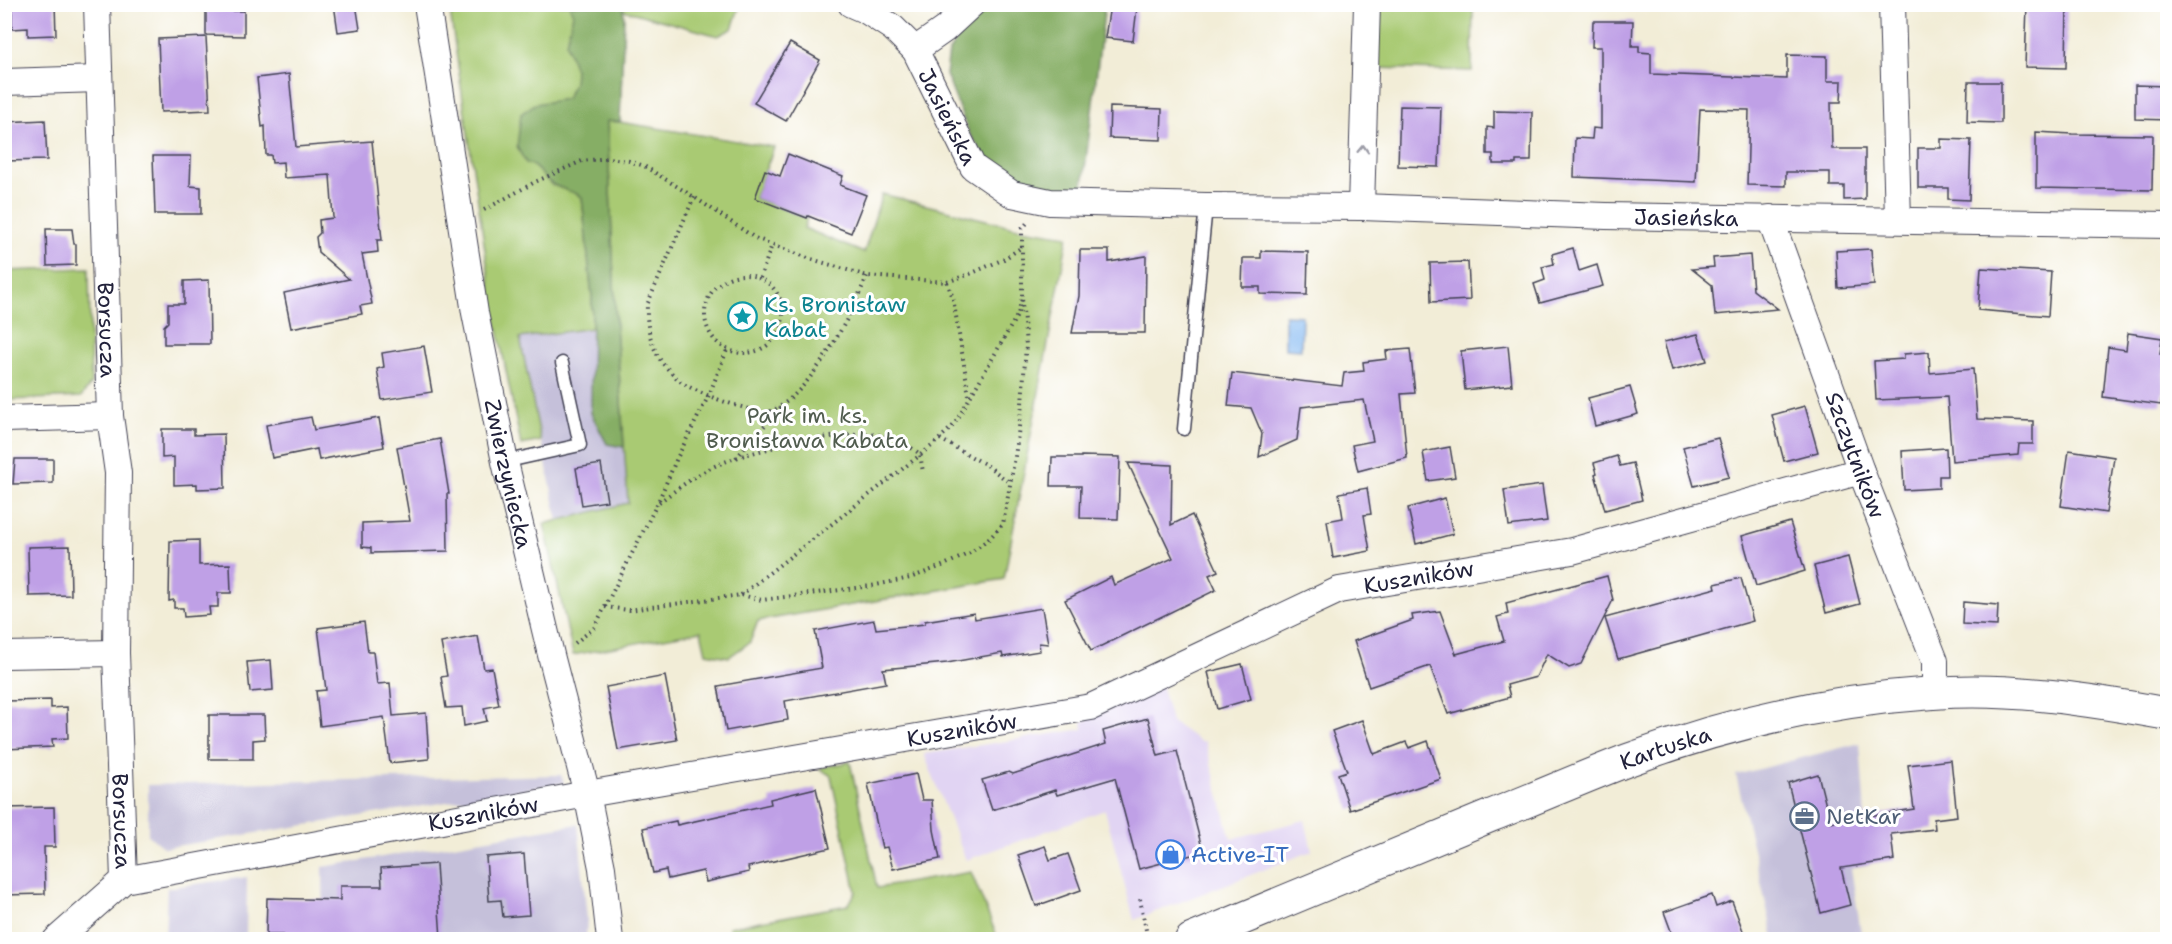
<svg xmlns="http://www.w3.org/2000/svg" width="2172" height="944" font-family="'Shantell Sans',sans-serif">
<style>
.built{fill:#e1d4f3}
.industrial{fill:#c5c0da}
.green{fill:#a9ca73;stroke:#667657;stroke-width:1.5}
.forest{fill:#86ae65;stroke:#546850;stroke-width:1.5}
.water{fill:#84b9f2;stroke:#536e96;stroke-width:1.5}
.building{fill:#bfa0e6}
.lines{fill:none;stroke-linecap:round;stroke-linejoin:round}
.service-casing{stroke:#414052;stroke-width:15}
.minor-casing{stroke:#414052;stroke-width:28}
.tertiary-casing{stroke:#414052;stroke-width:34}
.path{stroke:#414052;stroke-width:4;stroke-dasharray:1.5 4.5;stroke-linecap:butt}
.service{stroke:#fff;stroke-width:12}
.minor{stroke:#fff;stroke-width:26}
.tertiary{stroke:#fff;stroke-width:32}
.oneway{stroke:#9c9ca7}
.labels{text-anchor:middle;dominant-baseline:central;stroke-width:6;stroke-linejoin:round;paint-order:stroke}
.street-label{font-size:22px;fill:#22223b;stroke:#fff}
.culture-label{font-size:22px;fill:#0d838f;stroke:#fff;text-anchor:start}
.park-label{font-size:22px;fill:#515d4f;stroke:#fff}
.service-label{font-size:22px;fill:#4e5e75;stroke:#fff;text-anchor:start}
.shop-label{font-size:22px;fill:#366cbe;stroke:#fff;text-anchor:start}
</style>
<rect width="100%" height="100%" fill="#fff"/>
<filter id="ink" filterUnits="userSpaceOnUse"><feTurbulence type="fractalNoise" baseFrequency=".0167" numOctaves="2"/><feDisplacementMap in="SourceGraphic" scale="12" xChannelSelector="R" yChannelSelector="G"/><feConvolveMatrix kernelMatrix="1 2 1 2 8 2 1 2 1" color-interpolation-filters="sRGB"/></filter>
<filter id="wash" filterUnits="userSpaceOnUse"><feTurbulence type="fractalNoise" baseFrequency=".008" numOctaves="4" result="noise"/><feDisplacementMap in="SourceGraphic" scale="24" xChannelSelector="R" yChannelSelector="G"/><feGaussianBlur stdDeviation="1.35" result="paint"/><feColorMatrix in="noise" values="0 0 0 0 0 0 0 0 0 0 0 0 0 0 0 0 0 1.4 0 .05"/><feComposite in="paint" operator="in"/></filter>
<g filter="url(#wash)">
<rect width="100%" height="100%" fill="#f2edd7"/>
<polygon class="built" points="1161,684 1171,721 1201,742 1205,741 1231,839 1305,820 1312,851 1134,920 1105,810 966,860 924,754 1083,729 1082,722"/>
<g class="industrial">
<polygon points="616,326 628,504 558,521 520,338"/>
<polygon points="1860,743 1865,815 1872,864 1851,868 1862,939 1774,939 1736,775"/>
<polygon points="561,775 564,783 164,848 148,835 148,785"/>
<polygon points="578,824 587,919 586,939 324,939 323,867"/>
<polygon points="247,877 246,939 165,939 167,888"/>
</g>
<g class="green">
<polygon points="449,5 596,5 606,46 533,165 552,185 568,189 582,197 592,297 592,328 520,338 541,441 521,445 494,311"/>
<polygon points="623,5 740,5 732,29 718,36 623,10"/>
<polygon points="889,5 951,5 943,11 918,12"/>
<polygon points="1377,5 1473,5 1472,71 1376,68"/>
<polygon points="607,120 774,147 755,198 807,218 804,228 864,253 882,194 1022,229 1068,236 1004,579 758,621 750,642 729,657 706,653 701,631 573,655 544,524 628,503 616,326"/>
<polygon points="89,268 91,384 81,397 8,400 4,345 5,271"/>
<polygon points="850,762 877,888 971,872 998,939 731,940 729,927 848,905 856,892 831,776 819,768"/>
</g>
<g class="forest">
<path d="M 569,5 L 623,5 L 624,18 L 620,122 L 607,121 L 616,326 L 624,447 L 607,444 L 591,413 L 592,297 L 582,197 C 573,191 563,190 554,185 C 542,179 539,166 526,163 L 517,147 L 521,114 L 535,104 L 566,99 L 574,83 L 575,70 L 566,43 L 573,14 Z"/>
<polygon points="993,5 1105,5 1082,193 1023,186 997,174 969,133 946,75 949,51 963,30"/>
</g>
<polygon class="water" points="1285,315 1302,316 1301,350 1285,349"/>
<g id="blocks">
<g class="building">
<polygon points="12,4 55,4 56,35 28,36 28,28 12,29"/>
<polygon points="334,4 356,4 360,29 338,32"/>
<polygon points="2027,4 2067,4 2066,68 2025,67"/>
<polygon points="1110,5 1137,8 1133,41 1105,38"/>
<polygon points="206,11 244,11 244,36 206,35"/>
<polygon points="1593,21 1633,21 1632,46 1639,46 1639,52 1651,53 1651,74 1787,79 1787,55 1827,56 1827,81 1842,81 1841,102 1831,102 1832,149 1865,149 1865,199 1844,200 1844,186 1830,186 1830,172 1786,172 1786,186 1747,185 1749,110 1700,109 1696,182 1574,177 1575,138 1592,139 1593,128 1601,129 1601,47 1592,47"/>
<polygon points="206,37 210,110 161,112 158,39"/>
<polygon points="790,43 820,60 786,121 754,103"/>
<polygon points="289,74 296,147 372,141 382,240 377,240 378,252 362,254 372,304 360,306 362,314 291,328 284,293 349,279 318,252 316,237 320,233 319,220 333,218 330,175 284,178 283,162 272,163 271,155 266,155 265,126 262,127 257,78"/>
<polygon points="1968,82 2001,82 2001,123 1967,122"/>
<polygon points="2135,85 2168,86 2168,120 2135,119"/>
<polygon points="1400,106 1441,107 1439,167 1398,166"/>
<polygon points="1110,107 1162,109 1161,140 1109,138"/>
<polygon points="1494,111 1532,112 1531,161 1516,161 1516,164 1493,164 1493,154 1487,154 1487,127 1494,128"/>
<polygon points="45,120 47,160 4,161 4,122"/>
<polygon points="2036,132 2072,134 2153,135 2152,190 2036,188"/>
<polygon points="1941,139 1971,140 1969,200 1948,199 1948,188 1918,188 1918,148 1941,148"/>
<polygon points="788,154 843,176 840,185 866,195 851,233 808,216 807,218 755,198 765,170 780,176"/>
<polygon points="153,156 191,156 190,186 201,187 201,214 155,214"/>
<polygon points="46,229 72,229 74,244 76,244 76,265 47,266"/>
<polygon points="1573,248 1579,271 1597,265 1603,286 1540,303 1534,284 1545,280 1542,267 1554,264 1552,254"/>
<polygon points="1871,249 1874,285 1838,288 1836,251"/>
<polygon points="1080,250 1109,250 1109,262 1146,256 1145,333 1072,333 1079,296"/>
<polygon points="1261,251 1308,252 1307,295 1260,294 1260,287 1242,287 1243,258 1261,258"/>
<polygon points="1750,255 1753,290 1778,309 1715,315 1712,285 1692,269 1714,267 1713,258"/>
<polygon points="1468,262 1470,300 1431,302 1430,263"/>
<polygon points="1981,268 2051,272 2048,316 1978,310"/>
<polygon points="209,280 210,344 164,344 164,326 168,322 168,304 184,304 184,281"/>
<polygon points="2128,333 2162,338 2160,354 2167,355 2161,405 2103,397 2108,347 2126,350"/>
<polygon points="1698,334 1707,361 1672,370 1664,342"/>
<polygon points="424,346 432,392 382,400 377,369 384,367 382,353"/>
<polygon points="1508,346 1512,385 1465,390 1461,351"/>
<polygon points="1410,349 1415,393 1401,394 1407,458 1358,471 1352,445 1373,441 1364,400 1301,407 1297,440 1259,457 1262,434 1251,408 1228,406 1232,373 1342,386 1344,373 1364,371 1363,362 1387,359 1386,351"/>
<polygon points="1929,352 1930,373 1973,369 1977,419 2033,421 2033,444 2019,444 2018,455 1952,461 1947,397 1876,400 1874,361 1904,359 1904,354"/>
<polygon points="1630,387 1638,414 1595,426 1588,398"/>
<polygon points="1805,406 1818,452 1784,461 1772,415"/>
<polygon points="311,417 314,430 379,418 384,447 319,460 317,449 272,458 266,425"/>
<polygon points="162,429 194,429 194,435 224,434 225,488 197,489 197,484 174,485 174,457 162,458"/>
<polygon points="1718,438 1729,477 1694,486 1683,447"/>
<polygon points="440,439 449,494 447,494 448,551 371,553 371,548 362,547 362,523 410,521 397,447"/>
<polygon points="1450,447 1455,477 1428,481 1423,452"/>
<polygon points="1946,448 1947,476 1939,476 1939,488 1904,490 1902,451"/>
<polygon points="2069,450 2114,457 2106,513 2061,506"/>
<polygon points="1081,456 1120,457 1118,519 1080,518 1081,486 1051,486 1052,457 1081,457"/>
<polygon points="1617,456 1620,466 1633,463 1642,500 1605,510 1595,474 1597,473 1594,463"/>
<polygon points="15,459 53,459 53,483 13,484"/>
<polygon points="1128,463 1172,465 1171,525 1192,515 1218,571 1209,575 1216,590 1091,651 1065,600 1111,577 1114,585 1173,558"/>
<polygon points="601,464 607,501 582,505 576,468"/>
<polygon points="1542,485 1547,521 1509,526 1504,490"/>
<polygon points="1367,488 1371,514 1364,515 1370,551 1333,558 1327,521 1343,518 1339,493"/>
<polygon points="1445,498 1453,534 1416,544 1408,508"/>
<polygon points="1790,522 1805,571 1756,586 1742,536"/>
<polygon points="199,540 199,565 230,564 231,593 218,593 218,607 209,607 210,615 184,617 183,608 174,608 174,600 169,601 170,541"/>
<polygon points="70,546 71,595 29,596 28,547"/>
<polygon points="1848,557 1860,604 1826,613 1814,566"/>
<polygon points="1607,576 1613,600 1581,664 1569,668 1547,654 1536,677 1507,685 1510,697 1448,714 1430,666 1369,687 1354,641 1413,620 1412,615 1440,611 1456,654 1504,641 1497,617 1508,614 1506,603"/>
<polygon points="1741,578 1753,621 1618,659 1605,618 1716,588 1715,584"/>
<polygon points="1963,602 1998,605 1997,626 1962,624"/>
<polygon points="1042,608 1048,644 1039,643 1040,651 1003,657 1002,653 947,663 883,669 886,683 785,701 788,720 726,731 718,686 822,668 815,631 874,620 876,629 925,624 925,621 974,613 975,619"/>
<polygon points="364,622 368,652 373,652 377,684 390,683 393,716 426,713 429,759 390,763 384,717 320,726 316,691 326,690 318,628"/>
<polygon points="478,636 484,669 492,668 499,705 484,708 487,721 464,726 462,707 446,708 441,677 447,676 441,643"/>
<polygon points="271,660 273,690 250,692 247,662"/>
<polygon points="1242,664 1251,699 1217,709 1208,672"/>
<polygon points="665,676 677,740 618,750 606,687"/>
<polygon points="51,700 51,708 67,707 68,738 52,739 53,747 4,749 4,701"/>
<polygon points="209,715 264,715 265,739 253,740 253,759 209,759"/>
<polygon points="1148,718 1158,756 1177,751 1203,852 1139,869 1115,778 1057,795 1055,790 992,810 982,780 1009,772 1013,774 1106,744 1103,731"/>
<polygon points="1362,720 1374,754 1406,742 1409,748 1428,741 1441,779 1350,810 1338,774 1347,771 1332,731"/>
<polygon points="1951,760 1957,816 1934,819 1935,829 1891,834 1894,860 1841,868 1850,905 1821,913 1788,783 1818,774 1830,822 1914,809 1908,765"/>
<polygon points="916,774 922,800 932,800 934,830 940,859 893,869 887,847 882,848 868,784"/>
<polygon points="816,788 830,848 748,867 749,872 706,882 703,871 668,879 666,870 653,873 643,828 676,821 677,825 771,804 770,799"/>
<polygon points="54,807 55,847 44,847 45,894 4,895 4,808"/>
<polygon points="1045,846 1050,860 1068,854 1081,890 1036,906 1018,855"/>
<polygon points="524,854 529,915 503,917 501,900 489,901 486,857"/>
<polygon points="436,864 441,939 283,938 283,935 266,935 267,898 340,900 340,886 382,886 381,868"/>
<polygon points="1712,895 1716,907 1732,901 1746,939 1674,939 1664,912"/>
</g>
</g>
</g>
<g filter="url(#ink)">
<use href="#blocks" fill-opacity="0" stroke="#414052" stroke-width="1.5"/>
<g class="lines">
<defs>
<g id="service">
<polyline points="1184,429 1206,206"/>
<polyline points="517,459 580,445 562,363"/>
</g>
<g id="minor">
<path id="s1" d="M 97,4 L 110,416 L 118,473 L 116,653 L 124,880"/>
<path id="s2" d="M 427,4 L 475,313 L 505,462 L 552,659 L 587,794 L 602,868 L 610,940"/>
<path id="s3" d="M 851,4 L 867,11 L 893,28 L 915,50 L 973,167 L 1012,194 L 1050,202 L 1206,206 L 1361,207 L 1606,216 L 2168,225"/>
<polyline points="1892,4 1898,220"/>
<polyline points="915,50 945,29 972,4"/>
<polyline points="4,82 99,79"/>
<polyline points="1361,207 1367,4"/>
<path id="s4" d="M 1770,218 L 1861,471 L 1935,661 L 1935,693"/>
<polyline points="4,419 110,416"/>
<polyline points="4,655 116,653"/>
<path id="s5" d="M 56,940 L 124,880 L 576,796 L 1091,707 L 1339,590 L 1572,551 L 1861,471"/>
</g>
<g id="tertiary">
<path id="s6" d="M 1191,940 C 1290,898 1390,857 1490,816 C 1536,798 1581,778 1628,760 C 1725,724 1829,700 1933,693 C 2011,687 2091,700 2168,714"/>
</g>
</defs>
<use href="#service" class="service-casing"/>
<use href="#minor" class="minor-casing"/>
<use href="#tertiary" class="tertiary-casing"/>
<g class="path">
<path d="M 694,197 L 647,305 C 646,326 651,348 664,365 C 669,370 675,377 680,381 C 695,393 747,411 766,412 C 771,412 778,408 782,405 C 817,381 851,315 867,276"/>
<polyline points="484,210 535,182 582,161 609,158 629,161 644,166 694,197 755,238 808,258 867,276 947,282 970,274 1004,259 1022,247"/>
<circle cx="744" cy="314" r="39"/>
<polyline points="760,278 772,245"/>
<polyline points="947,282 953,298 969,395"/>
<polyline points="940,439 988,466 1010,483"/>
<polyline points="736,458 781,407"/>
<path d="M 659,502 C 675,491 691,478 709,469 C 741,451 843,430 879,435 C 895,437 908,445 920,454 L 923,472"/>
<polyline points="741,595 933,445 954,425 1018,314 1022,298 1022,229 1027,223"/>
<polyline points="605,607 629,610 741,595 762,600 871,586 910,578 942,566 970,553 990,538 1003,524 1015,457 1022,404 1026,345 1022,298"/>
<polyline points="575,643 594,628 605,607 658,502 677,458 709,395 727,350"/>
<polyline points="1140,899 1146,930"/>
</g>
<use href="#service" class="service"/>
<use href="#minor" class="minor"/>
<use href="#tertiary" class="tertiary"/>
</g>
<defs><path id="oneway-chevron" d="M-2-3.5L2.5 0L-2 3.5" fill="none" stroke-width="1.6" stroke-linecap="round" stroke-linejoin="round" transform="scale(1.5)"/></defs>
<use class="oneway" href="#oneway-chevron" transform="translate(1363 149) rotate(-88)"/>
</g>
<defs>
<symbol id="sight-ring" viewBox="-11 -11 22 22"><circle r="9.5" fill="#fff" stroke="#0f9aa8" stroke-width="1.5"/><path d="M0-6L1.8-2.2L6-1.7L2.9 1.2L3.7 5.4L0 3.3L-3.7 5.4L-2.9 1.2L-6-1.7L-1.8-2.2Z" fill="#0f9aa8"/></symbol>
<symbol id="office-ring" viewBox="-11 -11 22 22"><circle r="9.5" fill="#fff" stroke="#5c6f8a" stroke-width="1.5"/><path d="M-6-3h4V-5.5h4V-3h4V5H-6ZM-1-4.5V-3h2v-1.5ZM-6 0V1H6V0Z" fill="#5c6f8a"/></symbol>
<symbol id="shop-ring" viewBox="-11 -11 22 22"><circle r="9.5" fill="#fff" stroke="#3f7fe0" stroke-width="1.5"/><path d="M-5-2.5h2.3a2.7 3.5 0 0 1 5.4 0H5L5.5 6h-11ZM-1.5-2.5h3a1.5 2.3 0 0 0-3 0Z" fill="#3f7fe0"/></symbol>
</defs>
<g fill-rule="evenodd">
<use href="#sight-ring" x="726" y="300" width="33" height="33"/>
<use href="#office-ring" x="1788" y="800" width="33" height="33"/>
<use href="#shop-ring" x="1154" y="838" width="33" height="33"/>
</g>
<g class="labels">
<g class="street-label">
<text stroke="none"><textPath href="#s3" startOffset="154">Jasieńska</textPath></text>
<text stroke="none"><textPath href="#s3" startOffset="933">Jasieńska</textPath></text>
<text stroke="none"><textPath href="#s1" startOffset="326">Borsucza</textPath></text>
<text stroke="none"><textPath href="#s4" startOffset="252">Szczytników</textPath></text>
<text stroke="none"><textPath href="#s2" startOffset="477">Zwierzyniecka</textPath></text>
<text stroke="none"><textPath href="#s5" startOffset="1428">Kuszników</textPath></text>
<text stroke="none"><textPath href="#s5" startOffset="942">Kuszników</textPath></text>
<text stroke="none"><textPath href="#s6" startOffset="512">Kartuska</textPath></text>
<text stroke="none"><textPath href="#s5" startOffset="456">Kuszników</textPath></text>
<text stroke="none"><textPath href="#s1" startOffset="818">Borsucza</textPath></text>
</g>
<g class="culture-label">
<text x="764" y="304">Ks. Bronisław<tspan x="764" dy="25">Kabat</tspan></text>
</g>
<g class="park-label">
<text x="807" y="415">Park im. ks.<tspan x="807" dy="25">Bronisława Kabata</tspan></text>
</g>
<g class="service-label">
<text x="1826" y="816">NetKar</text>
</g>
<g class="shop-label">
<text x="1191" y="854">Active-IT</text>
</g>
</g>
<rect width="2172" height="944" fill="none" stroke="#fff" stroke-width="24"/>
</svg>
